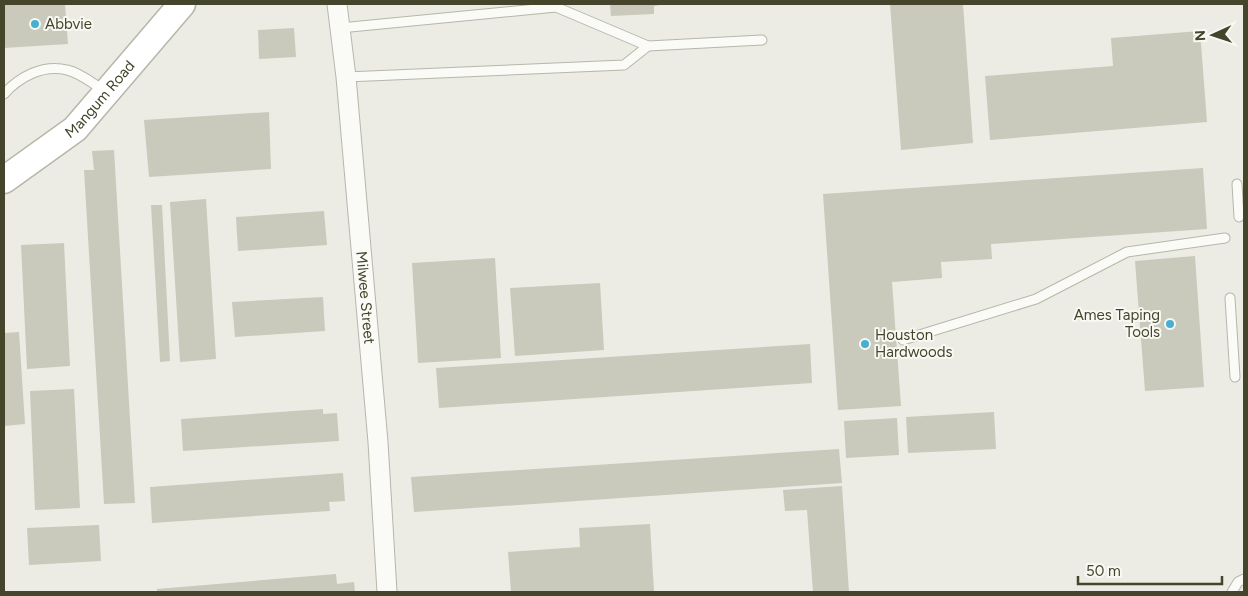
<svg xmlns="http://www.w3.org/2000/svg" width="1248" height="596" font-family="Figtree,sans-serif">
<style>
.building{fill:#c9cabb}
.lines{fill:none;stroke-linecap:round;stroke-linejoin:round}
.lane-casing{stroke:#b6b7a9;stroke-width:11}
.street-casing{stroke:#b6b7a9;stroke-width:21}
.secondary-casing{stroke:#b6b7a9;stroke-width:29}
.lane{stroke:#fafaf7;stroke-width:9}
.street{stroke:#fafaf7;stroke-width:19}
.secondary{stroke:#fff;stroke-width:26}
.poi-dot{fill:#48afd1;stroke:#f9f9f4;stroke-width:2}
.labels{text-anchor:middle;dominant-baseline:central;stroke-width:4;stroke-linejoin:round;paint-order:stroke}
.poi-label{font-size:15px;fill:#44452b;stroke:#f9f9f4;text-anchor:start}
.street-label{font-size:15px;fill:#44452b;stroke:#f9f9f4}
</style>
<rect width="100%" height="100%" fill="#ecece4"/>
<g class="building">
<polygon points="4,4 65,4 68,44 4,48"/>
<polygon points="610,4 660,4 660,5 654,6 654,14 611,16"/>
<polygon points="890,4 963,4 973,143 901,150"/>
<polygon points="294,28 296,57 259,59 258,30"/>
<polygon points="1200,31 1207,122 990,140 985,76 1113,66 1111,38"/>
<polygon points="269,112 271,169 149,177 144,120"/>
<polygon points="114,150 135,503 104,504 84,170 94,170 92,151"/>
<polygon points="1203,168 1207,229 991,244 992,259 941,262 942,278 892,282 901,406 838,410 823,194"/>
<polygon points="206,199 216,359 180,362 170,202"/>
<polygon points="151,205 162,205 170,361 160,362"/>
<polygon points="324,211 327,245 238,251 236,217"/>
<polygon points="64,243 70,366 27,369 21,245"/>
<polygon points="1195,256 1204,387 1145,391 1135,261"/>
<polygon points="495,258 501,358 418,363 412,263"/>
<polygon points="600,283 604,350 515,356 510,288"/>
<polygon points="323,297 325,331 235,337 232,302"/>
<polygon points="19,332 25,424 4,426 4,333"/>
<polygon points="810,344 812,383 439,408 436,368"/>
<polygon points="74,389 80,508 35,510 30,391"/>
<polygon points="323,409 323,414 337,413 339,441 183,451 181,419"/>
<polygon points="994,412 996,449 908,453 906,417"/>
<polygon points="897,418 899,455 846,458 844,421"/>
<polygon points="839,449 842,483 414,512 411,477"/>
<polygon points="343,473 345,501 329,502 330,511 152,523 150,487"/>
<polygon points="842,486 849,592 813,592 807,510 785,511 783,490"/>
<polygon points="650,524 654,592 511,592 508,552 580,547 579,528"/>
<polygon points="99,525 101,561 29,565 27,528"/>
<polygon points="336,574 337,584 354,582 355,592 157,592 157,589"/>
</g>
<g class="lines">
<defs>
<g id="lane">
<polyline points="556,4 556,7 648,46 762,40"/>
<polyline points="340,28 556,7"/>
<polyline points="346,77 624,65 648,46"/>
<path d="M 4,94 C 19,77 43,64 67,70 C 81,73 93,84 105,91"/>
<polyline points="1237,184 1239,217"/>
<polyline points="1230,298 1235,377"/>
<polyline points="903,340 1036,299 1127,252 1225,238"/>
<polyline points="1232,592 1238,582 1244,579"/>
</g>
<g id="street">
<path id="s1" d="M 337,4 L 346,77 L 378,442 L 387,592"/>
</g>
<g id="secondary">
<path id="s2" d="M 4,180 L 75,129 L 182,4"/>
</g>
</defs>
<use href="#lane" class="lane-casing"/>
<use href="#street" class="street-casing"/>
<use href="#secondary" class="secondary-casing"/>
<use href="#lane" class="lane"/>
<use href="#street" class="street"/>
<use href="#secondary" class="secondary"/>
</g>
<g class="poi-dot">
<circle cx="35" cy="24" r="5"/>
<circle cx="1170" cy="324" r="5"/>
<circle cx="865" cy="344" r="5"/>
</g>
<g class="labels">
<g class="poi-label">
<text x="45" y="24">Abbvie</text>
<text x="1160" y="315" text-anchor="end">Ames Taping<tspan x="1160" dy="17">Tools</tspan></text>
<text x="875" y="335">Houston<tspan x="875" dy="17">Hardwoods</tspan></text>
</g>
<g class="street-label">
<text stroke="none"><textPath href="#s2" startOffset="126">Mangum Road</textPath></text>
<text stroke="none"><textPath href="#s1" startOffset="295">Milwee Street</textPath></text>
</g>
</g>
<rect width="1248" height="596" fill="none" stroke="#44452b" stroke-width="10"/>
<g transform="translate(1213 35) rotate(267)" stroke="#f9f9f4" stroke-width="4" paint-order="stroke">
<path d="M0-4L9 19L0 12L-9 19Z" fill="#44452b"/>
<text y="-8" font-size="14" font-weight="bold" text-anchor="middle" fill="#44452b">N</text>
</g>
<path d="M1078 576v8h144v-8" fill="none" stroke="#44452b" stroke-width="2.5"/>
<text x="1086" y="576" font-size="15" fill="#44452b" stroke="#f9f9f4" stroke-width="4" paint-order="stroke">50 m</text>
</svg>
